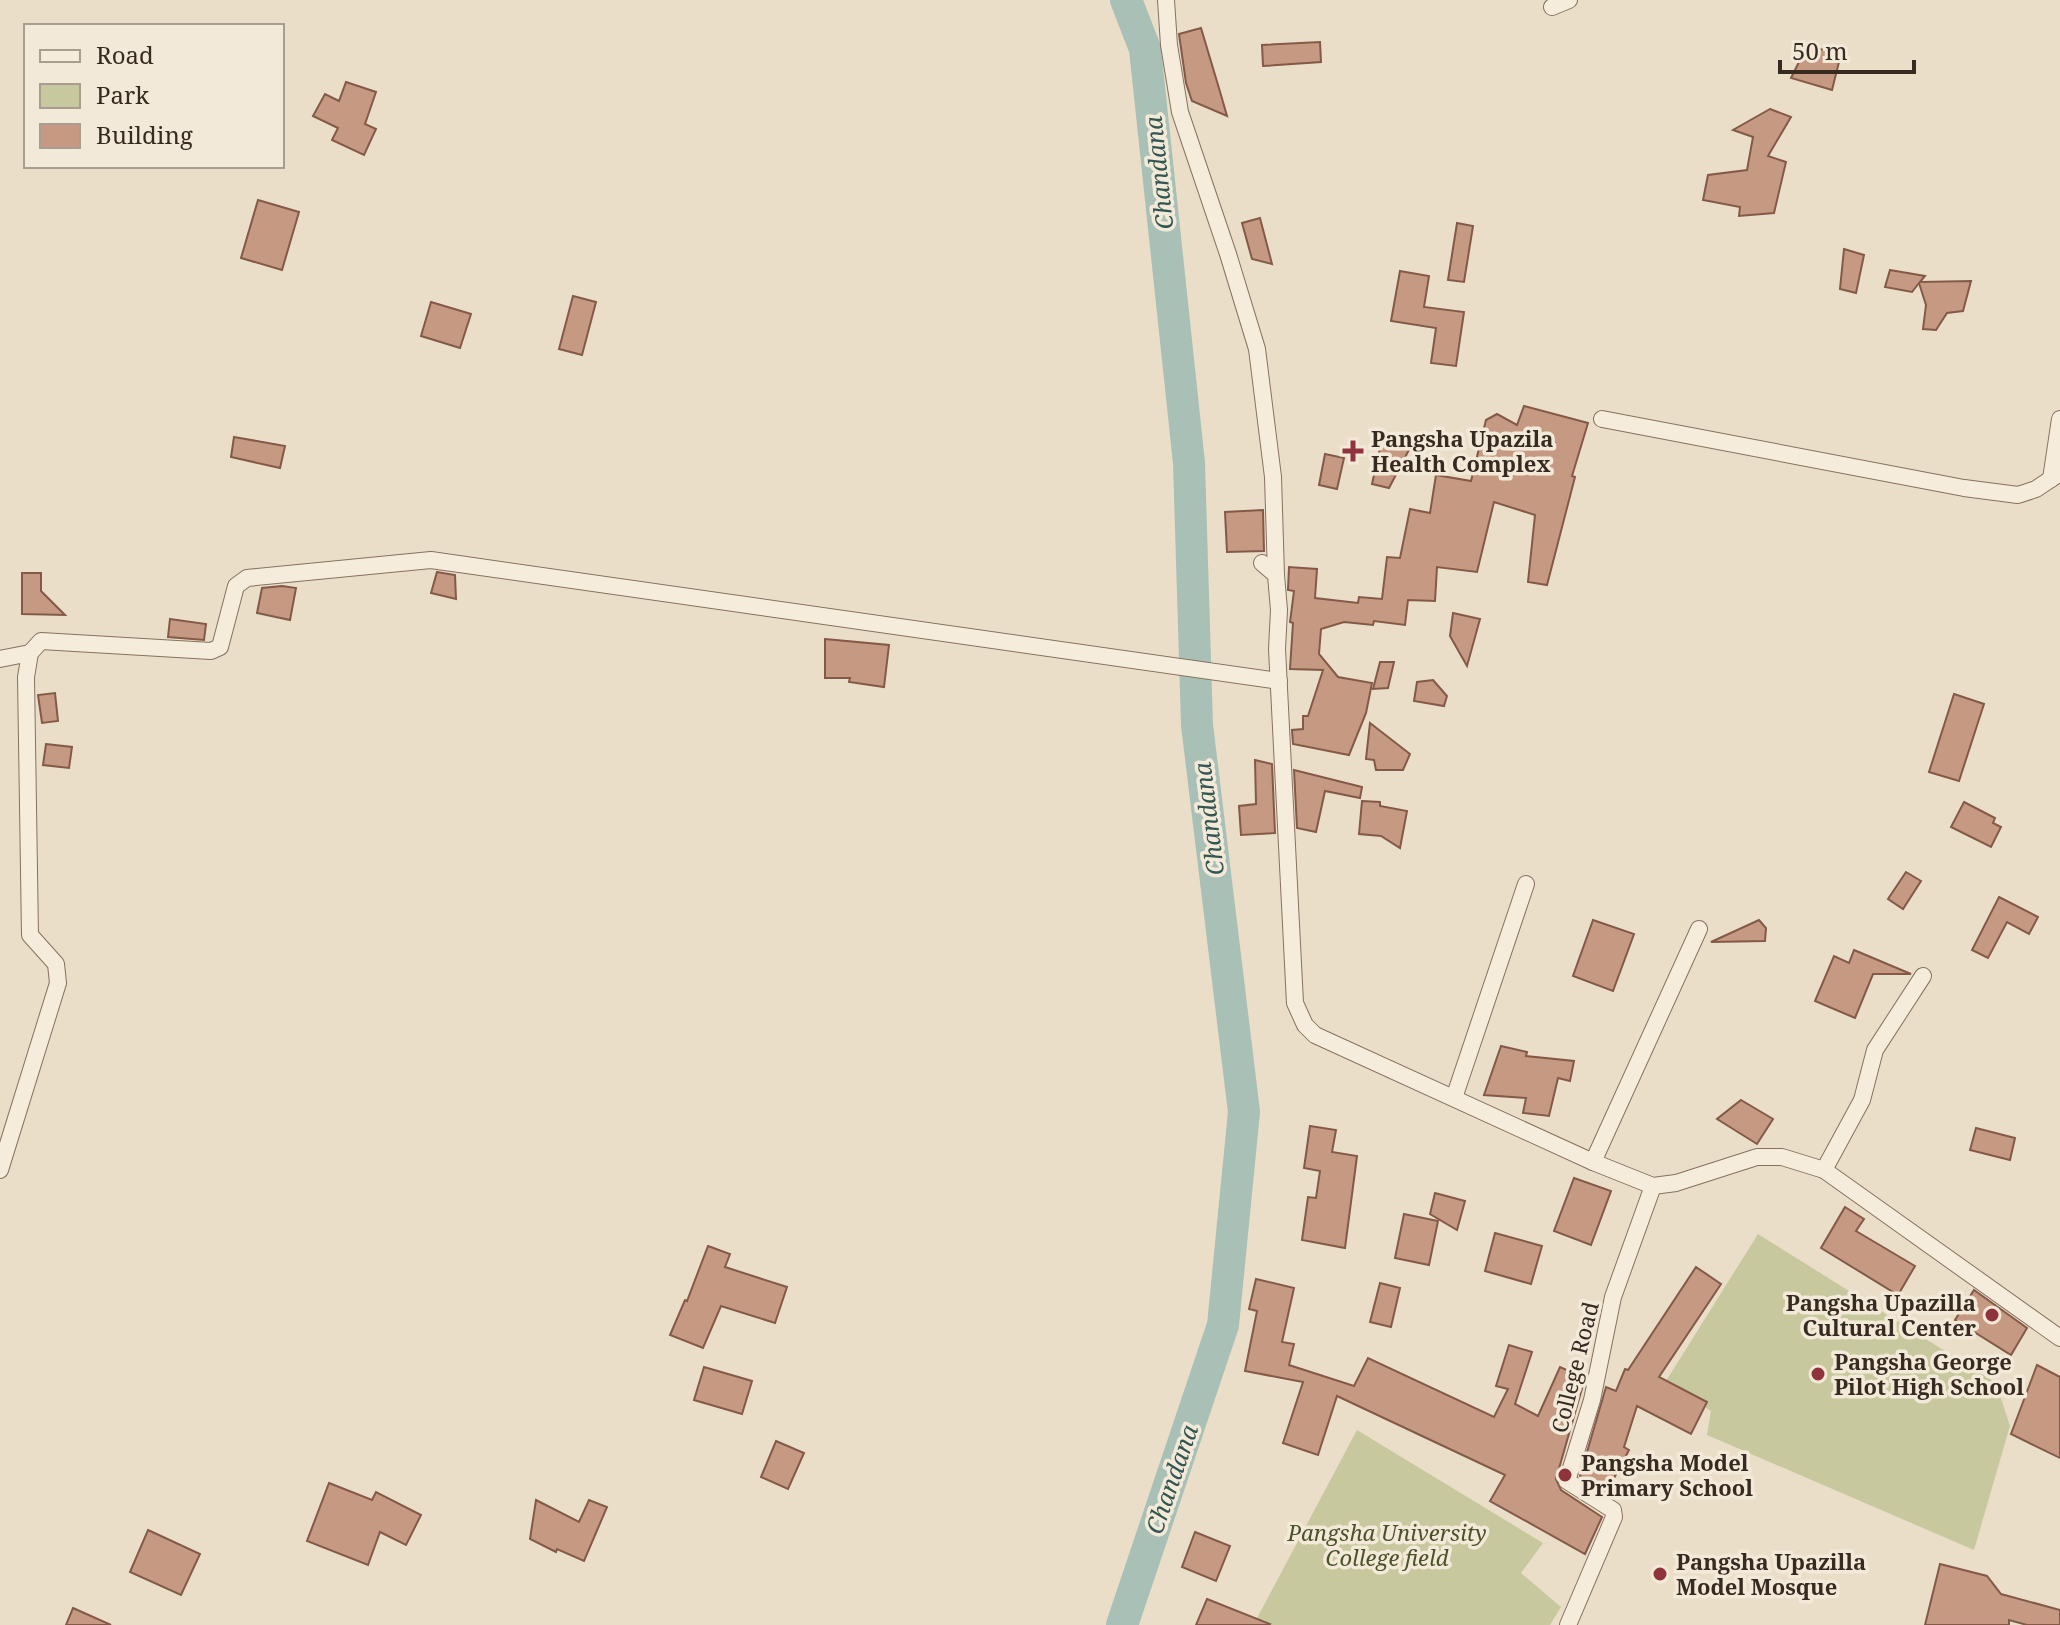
<svg xmlns="http://www.w3.org/2000/svg" width="2060" height="1625" font-family="'Noto Serif',serif">
<style>
.green{fill:#c7c89d}
.lines{fill:none;stroke-linecap:round;stroke-linejoin:round}
.river{stroke:#a9c0b7;stroke-width:32}
.building{fill:#c69982;stroke:#835a47;stroke-width:2}
.minor-casing{stroke:#86715f;stroke-width:18}
.minor{stroke:#f6ecdb;stroke-width:16}
.poi-dot{fill:#90343c;stroke:#f3e9d8;stroke-width:3}
.labels{text-anchor:middle;dominant-baseline:central;stroke-width:7;stroke-linejoin:round;paint-order:stroke}
.poi-label{font-size:22px;font-weight:bold;fill:#372a21;stroke:#f3e9d8;text-anchor:start}
.street-label{font-size:22px;fill:#372a21;stroke:#f3e9d8}
.park-label{font-size:22px;font-style:italic;fill:#4b522a;stroke:#f3e9d8}
.water-label{font-size:24px;font-style:italic;fill:#325651;stroke:#f3e9d8}
</style>
<rect width="100%" height="100%" fill="#ebdec9"/>
<g class="green">
<polygon points="1758,1234 1996,1383 2010,1426 1974,1550 1707,1435 1711,1411 1666,1381"/>
<polygon points="1357,1430 1543,1543 1521,1573 1561,1607 1550,1625 1264,1625 1256,1620"/>
</g>
<g class="lines">
<polyline class="river" points="1122,1625 1223,1325 1244,1112 1197,725 1189,463 1145,49 1126,0"/>
</g>
<g class="building">
<polygon points="1201,28 1221,95 1227,116 1192,101 1186,83 1179,34"/>
<polygon points="1320,42 1321,62 1263,66 1262,45"/>
<polygon points="1807,46 1841,54 1832,90 1791,78"/>
<polygon points="346,82 376,92 365,124 376,129 364,155 332,140 338,128 313,116 325,94 339,101"/>
<polygon points="1770,109 1791,117 1768,156 1786,162 1774,213 1739,216 1740,207 1703,200 1708,175 1747,170 1753,137 1733,130"/>
<polygon points="258,200 299,212 282,270 241,258"/>
<polygon points="1260,218 1272,264 1252,259 1242,223"/>
<polygon points="1457,223 1473,226 1464,282 1448,280"/>
<polygon points="1844,249 1864,255 1856,293 1840,289"/>
<polygon points="1890,270 1925,276 1920,282 1971,281 1963,311 1947,313 1936,330 1923,329 1926,305 1919,283 1912,292 1885,287"/>
<polygon points="1400,271 1429,276 1424,307 1464,312 1456,366 1431,363 1436,328 1391,321"/>
<polygon points="573,296 596,302 582,355 559,349"/>
<polygon points="431,302 471,314 460,348 421,336"/>
<polygon points="1524,406 1588,423 1572,476 1575,477 1547,585 1528,582 1535,515 1494,502 1477,572 1437,567 1435,601 1408,600 1405,625 1374,621 1373,625 1344,622 1321,629 1319,654 1338,677 1372,683 1366,713 1349,755 1293,744 1292,730 1303,729 1303,716 1308,716 1323,670 1290,669 1293,623 1290,622 1294,591 1288,590 1289,567 1317,569 1315,598 1358,603 1359,597 1382,599 1387,557 1400,558 1410,509 1430,513 1436,475 1471,481 1486,420 1497,414 1517,425"/>
<polygon points="234,437 285,446 280,468 231,457"/>
<polygon points="1382,439 1411,446 1389,488 1372,484"/>
<polygon points="1325,454 1344,458 1337,489 1319,485"/>
<polygon points="1263,510 1264,551 1227,552 1225,512"/>
<polygon points="437,572 455,575 456,599 431,593"/>
<polygon points="22,573 41,573 41,591 65,615 22,614"/>
<polygon points="282,586 296,588 290,620 257,613 262,588"/>
<polygon points="1453,613 1480,619 1467,666 1450,636"/>
<polygon points="170,619 206,624 204,640 168,637"/>
<polygon points="825,639 889,645 884,687 849,682 850,678 825,678"/>
<polygon points="1380,662 1394,662 1388,688 1373,689"/>
<polygon points="1433,680 1447,696 1444,706 1414,701 1417,682"/>
<polygon points="55,693 58,721 42,723 38,695"/>
<polygon points="1954,694 1984,704 1959,781 1929,772"/>
<polygon points="1370,723 1410,754 1403,770 1376,770 1374,760 1366,759"/>
<polygon points="46,744 72,747 69,768 43,765"/>
<polygon points="1255,760 1272,764 1275,833 1241,835 1239,806 1256,804"/>
<polygon points="1294,770 1362,787 1360,798 1325,791 1316,832 1297,828"/>
<polygon points="1362,801 1380,802 1380,806 1407,811 1400,848 1381,836 1359,834"/>
<polygon points="1964,802 1995,818 1993,823 2001,827 1991,847 1951,827"/>
<polygon points="1906,872 1921,881 1903,909 1888,899"/>
<polygon points="1999,897 2038,917 2029,934 2007,922 1988,958 1972,950"/>
<polygon points="1593,920 1634,934 1613,991 1573,976"/>
<polygon points="1759,920 1766,928 1765,941 1711,942"/>
<polygon points="1854,950 1911,974 1873,974 1855,1018 1815,1001 1834,956 1849,963"/>
<polygon points="1501,1046 1527,1052 1526,1056 1574,1061 1570,1081 1558,1078 1549,1116 1523,1113 1526,1098 1484,1095"/>
<polygon points="1741,1100 1773,1119 1757,1144 1717,1119"/>
<polygon points="1310,1126 1336,1130 1332,1152 1357,1156 1345,1248 1302,1240 1308,1197 1316,1198 1320,1171 1304,1168"/>
<polygon points="1976,1128 2015,1138 2010,1160 1970,1150"/>
<polygon points="1574,1178 1611,1191 1591,1245 1554,1231"/>
<polygon points="1435,1193 1465,1201 1457,1230 1430,1214"/>
<polygon points="1845,1207 1864,1219 1856,1231 1915,1266 1898,1295 1821,1248"/>
<polygon points="1404,1214 1438,1221 1429,1265 1395,1258"/>
<polygon points="1495,1233 1542,1246 1531,1284 1485,1271"/>
<polygon points="708,1246 730,1254 725,1267 787,1287 775,1323 721,1306 703,1348 670,1335 685,1300 687,1301"/>
<polygon points="1696,1267 1721,1284 1659,1377 1707,1402 1691,1434 1637,1406 1624,1447 1629,1450 1606,1493 1580,1476 1606,1387 1616,1391 1625,1369 1628,1370"/>
<polygon points="1256,1279 1294,1288 1282,1342 1294,1344 1289,1365 1354,1386 1368,1358 1494,1417 1508,1389 1496,1386 1509,1345 1532,1352 1515,1404 1538,1416 1560,1367 1585,1378 1556,1479 1561,1490 1602,1517 1585,1554 1490,1501 1505,1475 1337,1396 1318,1455 1283,1443 1303,1382 1245,1371 1257,1311 1249,1309"/>
<polygon points="1380,1283 1400,1288 1391,1327 1370,1322"/>
<polygon points="1974,1290 2027,1328 2011,1355 1955,1320"/>
<polygon points="2037,1365 2060,1377 2060,1458 2011,1434"/>
<polygon points="704,1367 752,1381 742,1414 694,1400"/>
<polygon points="776,1441 804,1453 788,1489 761,1477"/>
<polygon points="329,1483 372,1500 376,1492 421,1515 406,1545 380,1532 368,1565 307,1541"/>
<polygon points="536,1500 579,1522 589,1500 607,1507 584,1561 557,1549 556,1552 530,1539"/>
<polygon points="148,1530 200,1554 181,1595 130,1572"/>
<polygon points="1195,1532 1230,1546 1216,1581 1182,1567"/>
<polygon points="1940,1564 1987,1576 2001,1594 2060,1610 2060,1625 2027,1625 2009,1620 2009,1625 1925,1625"/>
<polygon points="1207,1599 1270,1624 1269,1625 1196,1625"/>
<polygon points="73,1608 111,1625 66,1625"/>
</g>
<g class="lines">
<defs>
<g id="minor">
<polyline points="1166,0 1169,45 1180,112 1228,254 1257,349 1273,477 1276,575"/>
<polyline points="1552,7 1569,0"/>
<polyline points="1602,419 1964,488 2018,495 2036,489 2060,473"/>
<polyline points="2051,479 2060,419"/>
<polyline points="1262,563 1276,575 1279,610 1277,649 1295,1003 1305,1025 1315,1035 1593,1162 1653,1186 1676,1183 1757,1157 1782,1157 1824,1170 2060,1338"/>
<polyline points="0,659 30,653"/>
<polyline points="1454,1098 1526,884"/>
<polyline points="1593,1162 1699,929"/>
<polyline points="0,1170 58,983 56,964 30,935 26,677 30,653 41,641 211,651 220,647 236,586 247,578 431,560 1279,681"/>
<polyline points="1824,1170 1862,1100 1875,1050 1923,976"/>
<polyline points="1568,1625 1614,1517 1613,1510 1567,1481 1592,1400 1613,1297 1653,1186"/>
</g>
</defs>
<use href="#minor" class="minor-casing"/>
<use href="#minor" class="minor"/>
</g>
<g class="poi-dot">
<path d="M1349 439h8v8h8v8h-8v8h-8v-8h-8v-8h8z"/>
<circle cx="1992" cy="1315" r="8"/>
<circle cx="1818" cy="1374" r="8"/>
<circle cx="1565" cy="1475" r="8"/>
<circle cx="1660" cy="1574" r="8"/>
</g>
<g class="labels">
<g class="poi-label">
<text x="1371" y="438">Pangsha Upazila<tspan x="1371" dy="25">Health Complex</tspan></text>
<text x="1976" y="1302" text-anchor="end">Pangsha Upazilla<tspan x="1976" dy="25">Cultural Center</tspan></text>
<text x="1834" y="1361">Pangsha George<tspan x="1834" dy="25">Pilot High School</tspan></text>
<text x="1581" y="1462">Pangsha Model<tspan x="1581" dy="25">Primary School</tspan></text>
<text x="1676" y="1561">Pangsha Upazilla<tspan x="1676" dy="25">Model Mosque</tspan></text>
</g>
<g class="street-label">
<text transform="translate(1574 1367) rotate(-76)">College Road</text>
</g>
<g class="park-label">
<text x="1387" y="1532">Pangsha University<tspan x="1387" dy="25">College field</tspan></text>
</g>
<g class="water-label">
<text transform="translate(1158 173) rotate(-96)">Chandana</text>
<text transform="translate(1208 819) rotate(-97)">Chandana</text>
<text transform="translate(1171 1479) rotate(-71)">Chandana</text>
</g>
</g>
<rect x="24" y="24" width="260" height="144" fill="#f3e9d8" stroke="#a89d8f" stroke-width="2"/>
<rect x="40" y="50" width="40" height="12" fill="#f6ecdb" stroke="#a89d8f" stroke-width="2"/>
<text x="96" y="64" font-size="24" fill="#372a21">Road</text>
<rect x="40" y="84" width="40" height="24" fill="#c7c89d" stroke="#a89d8f" stroke-width="2"/>
<text x="96" y="104" font-size="24" fill="#372a21">Park</text>
<rect x="40" y="124" width="40" height="24" fill="#c69982" stroke="#a89d8f" stroke-width="2"/>
<text x="96" y="144" font-size="24" fill="#372a21">Building</text>
<path d="M1780 60v12h134v-12" fill="none" stroke="#372a21" stroke-width="4"/>
<text x="1792" y="60" font-size="24" fill="#372a21" stroke="#f3e9d8" stroke-width="6" paint-order="stroke">50 m</text>
</svg>
